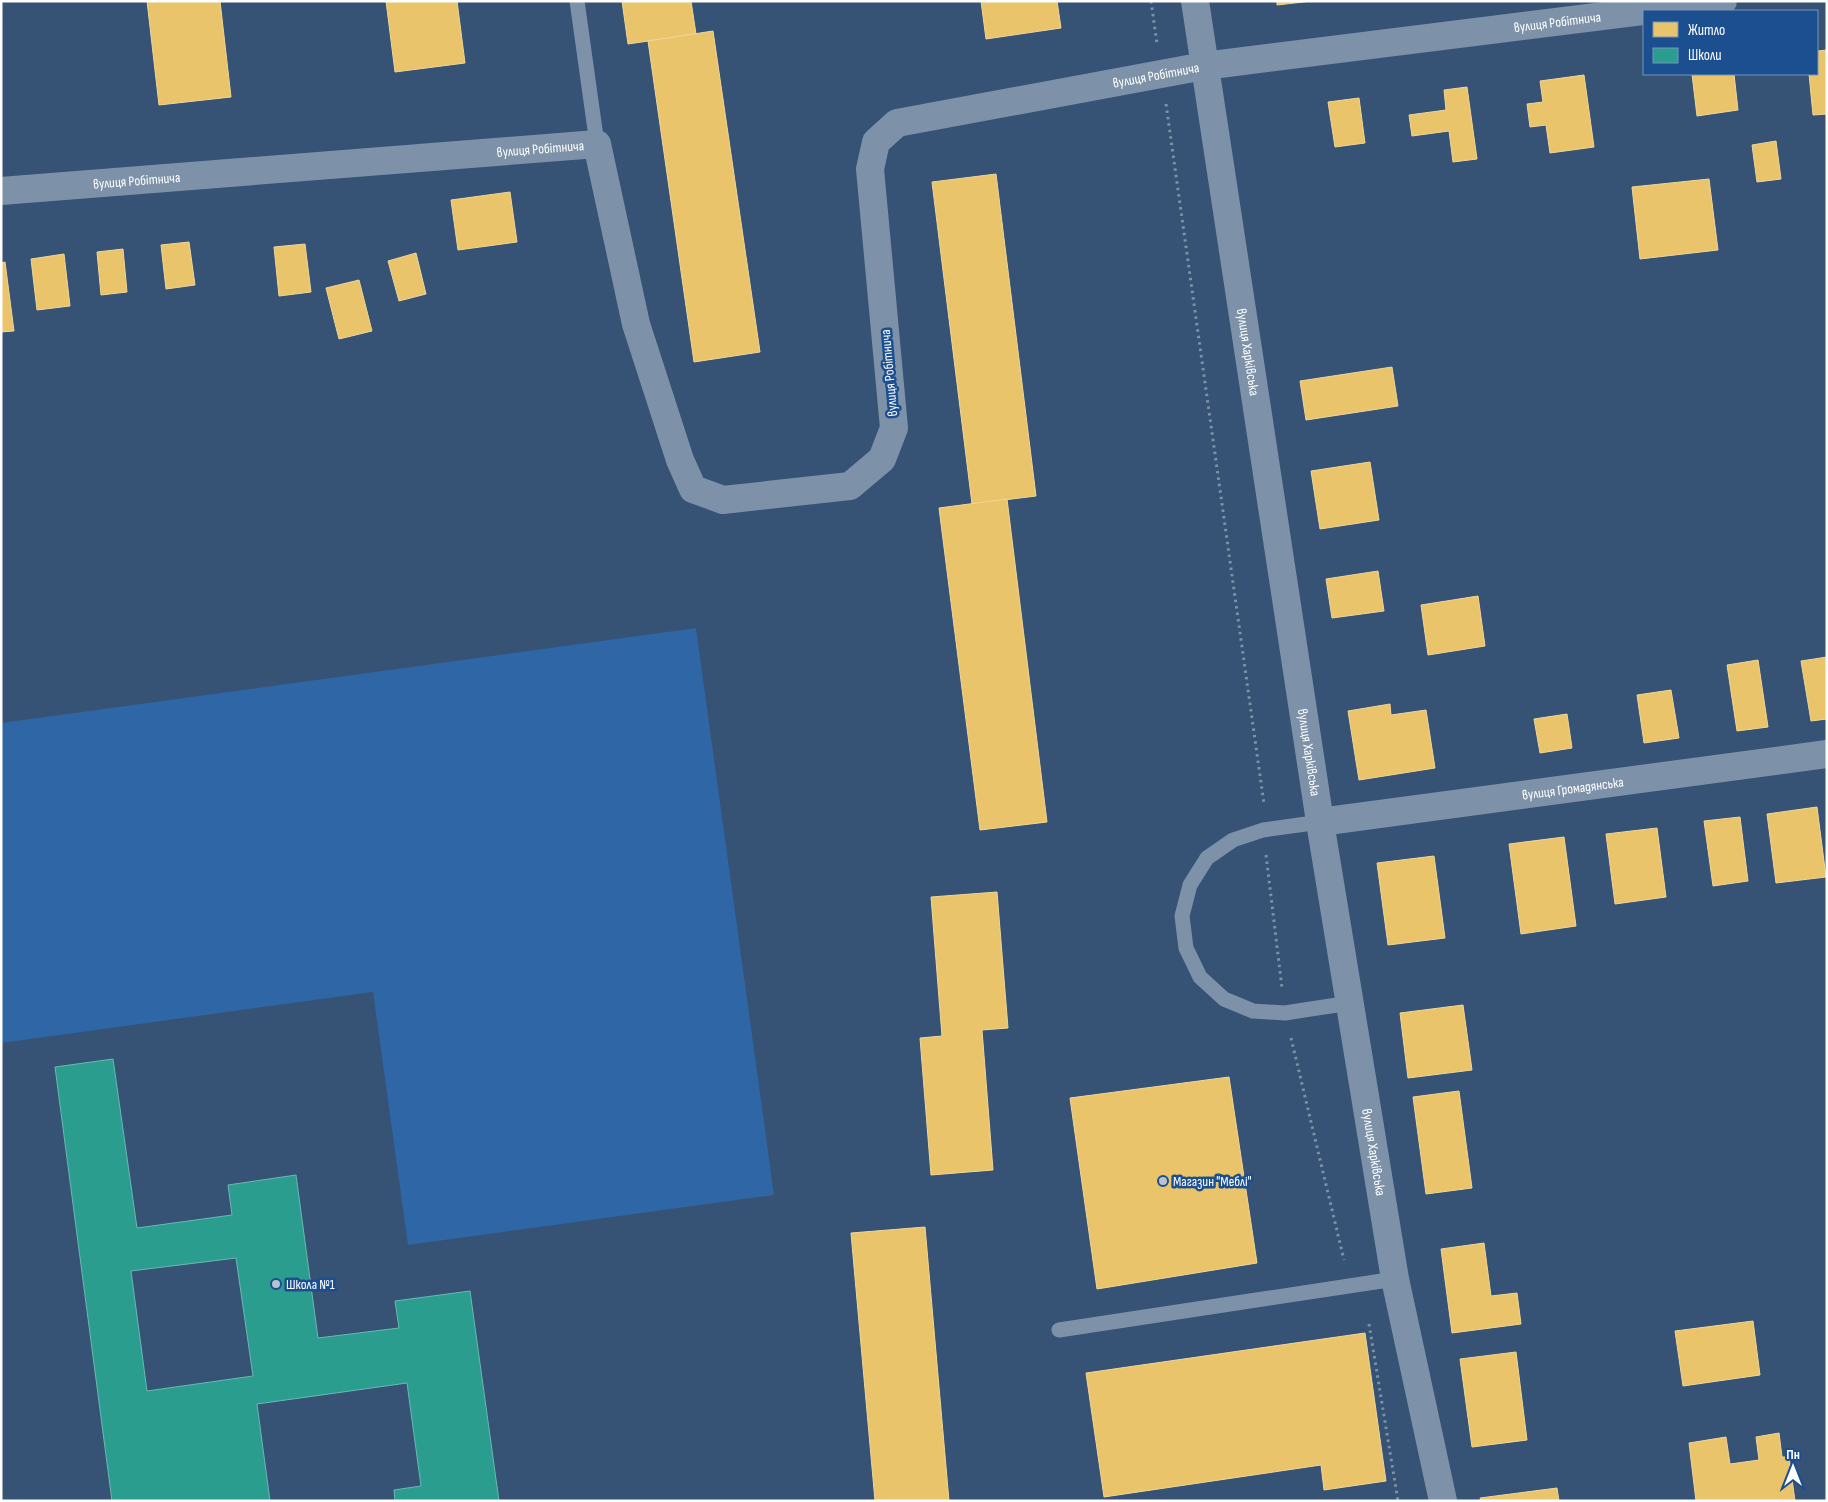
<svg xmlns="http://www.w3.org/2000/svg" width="1828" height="1502" font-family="'Sofia Sans Condensed',sans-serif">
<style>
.green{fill:#2f66a5}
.homes{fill:#e9c46a;stroke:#f0d697}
.schools{fill:#2a9d8f;stroke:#6abab1;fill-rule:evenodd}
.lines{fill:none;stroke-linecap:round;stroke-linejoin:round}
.path{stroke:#7d92a8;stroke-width:3;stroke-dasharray:2.5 4;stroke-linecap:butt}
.service{stroke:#7d92a8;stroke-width:15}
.minor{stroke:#7d92a8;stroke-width:28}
.poi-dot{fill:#b9c2ce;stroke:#1b4f8f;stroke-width:2}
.labels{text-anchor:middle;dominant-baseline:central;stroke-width:5;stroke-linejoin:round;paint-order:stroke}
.street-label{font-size:14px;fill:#fff;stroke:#1b4f8f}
.poi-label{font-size:14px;fill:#fff;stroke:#1b4f8f;text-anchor:start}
</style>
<rect width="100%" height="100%" fill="#365274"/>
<polygon class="green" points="696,628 774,1195 408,1245 373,992 1,1043 1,723"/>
<g class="homes">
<polygon points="147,1 220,1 231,97 159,105"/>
<polygon points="386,1 457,1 465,63 395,72"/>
<polygon points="622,1 691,1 696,34 628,44"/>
<polygon points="981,1 1057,1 1061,28 986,39"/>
<polygon points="1277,1 1312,1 1277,5"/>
<polygon points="713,31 760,352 694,362 648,41"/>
<polygon points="1827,50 1827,114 1813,115 1809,74 1817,74 1817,51"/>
<polygon points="1692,74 1734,74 1738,110 1697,116"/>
<polygon points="1584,75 1594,147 1550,153 1546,125 1530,127 1527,104 1543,102 1540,81"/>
<polygon points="1467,87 1477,159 1453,162 1449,131 1412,136 1409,115 1446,110 1444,90"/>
<polygon points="1359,98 1365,143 1335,147 1328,102"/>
<polygon points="1776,141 1781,179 1757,182 1752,145"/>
<polygon points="996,174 1036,496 972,504 932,182"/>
<polygon points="1709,179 1718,250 1640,259 1632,187"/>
<polygon points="510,192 517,242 458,250 451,200"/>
<polygon points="189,242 195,285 166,289 161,245"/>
<polygon points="305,244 311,292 279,296 274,247"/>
<polygon points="123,249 127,292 101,295 97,252"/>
<polygon points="416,253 426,294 399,301 388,261"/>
<polygon points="64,254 70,306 37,310 31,259"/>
<polygon points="5,262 14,331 1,332 1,263"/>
<polygon points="359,280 372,331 339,339 326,288"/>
<polygon points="1392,367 1398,406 1306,420 1300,381"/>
<polygon points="1370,462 1379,520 1320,529 1311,471"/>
<polygon points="1007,499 1047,822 980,830 939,508"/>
<polygon points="1378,571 1384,611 1332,618 1326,579"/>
<polygon points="1478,596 1485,646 1428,655 1421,605"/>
<polygon points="1827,657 1827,719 1811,721 1801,661"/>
<polygon points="1758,660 1768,727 1737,731 1727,665"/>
<polygon points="1671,690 1679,738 1644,743 1637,695"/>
<polygon points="1390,704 1391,715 1426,710 1435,768 1359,780 1348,711"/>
<polygon points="1567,714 1572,748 1540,753 1534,719"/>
<polygon points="1817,807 1826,877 1776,883 1767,814"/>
<polygon points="1740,817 1748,881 1713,886 1704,821"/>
<polygon points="1657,828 1666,897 1615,904 1606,834"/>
<polygon points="1564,837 1576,926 1521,934 1509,844"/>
<polygon points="1434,856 1445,938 1388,945 1377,863"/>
<polygon points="997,892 1008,1028 982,1030 993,1170 931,1175 920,1038 942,1036 931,897"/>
<polygon points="1463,1005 1472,1070 1408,1078 1400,1013"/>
<polygon points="1229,1077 1257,1263 1097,1289 1070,1098"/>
<polygon points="1459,1091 1472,1188 1426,1194 1413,1097"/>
<polygon points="925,1227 949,1501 875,1501 851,1233"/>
<polygon points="1484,1243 1491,1296 1517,1293 1521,1324 1452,1333 1441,1249"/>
<polygon points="1753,1321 1760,1375 1683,1386 1675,1331"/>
<polygon points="1365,1333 1386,1481 1324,1490 1321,1465 1104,1497 1086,1373"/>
<polygon points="1516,1352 1527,1440 1472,1447 1460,1359"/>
<polygon points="1779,1433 1782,1457 1789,1457 1795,1501 1696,1501 1689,1443 1726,1437 1730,1464 1759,1460 1756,1437"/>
<polygon points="1557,1488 1559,1501 1481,1501 1480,1498"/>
</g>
<path class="schools" d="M 113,1059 L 137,1228 L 232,1215 L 228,1185 L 296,1175 L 318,1338 L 399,1328 L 395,1301 L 470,1291 L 499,1501 L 395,1501 L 394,1490 L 421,1486 L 407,1383 L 257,1404 L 270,1501 L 112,1501 L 55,1067 ZM 236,1258 L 253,1376 L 147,1391 L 131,1271 Z"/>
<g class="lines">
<g class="path">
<polyline points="1151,1 1157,44"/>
<polyline points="1166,104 1264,804"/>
<polyline points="1266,855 1282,988"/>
<polyline points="1291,1038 1344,1260"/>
<polyline points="1369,1324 1398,1501"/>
</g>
<g class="service">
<polyline points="577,1 597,144"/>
<polyline points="1320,822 1263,830 1233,840 1207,858 1190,885 1182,916 1186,948 1200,977 1224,999 1253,1011 1285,1013 1350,1003"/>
<polyline points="1059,1330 1395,1279"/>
</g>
<g class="minor">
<path id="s1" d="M 1195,1 L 1320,822 L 1395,1279 L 1443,1501"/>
<path id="s2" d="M 1,191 L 597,144 L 636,324 L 680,460 L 693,489 L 723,500 L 850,486 L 882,459 L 894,428 L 870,169 L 876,142 L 897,123 L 1204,66 L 1723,1"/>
<path id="s3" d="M 1320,822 L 1827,754"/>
</g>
</g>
<g class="poi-dot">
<circle cx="1163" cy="1181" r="5"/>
<circle cx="276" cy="1284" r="5"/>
</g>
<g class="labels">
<g class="street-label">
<text stroke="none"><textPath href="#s2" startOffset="2176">вулиця Робітнича</textPath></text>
<text stroke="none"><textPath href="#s2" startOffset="1771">вулиця Робітнича</textPath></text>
<text stroke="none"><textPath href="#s2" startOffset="541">вулиця Робітнича</textPath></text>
<text stroke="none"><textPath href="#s2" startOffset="136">вулиця Робітнича</textPath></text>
<text stroke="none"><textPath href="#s1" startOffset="355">вулиця Харківська</textPath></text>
<text transform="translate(889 373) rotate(-95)">вулиця Робітнича</text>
<text stroke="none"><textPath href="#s1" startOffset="760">вулиця Харківська</textPath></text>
<text stroke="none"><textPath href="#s3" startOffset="255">вулиця Громадянська</textPath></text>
<text stroke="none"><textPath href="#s1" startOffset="1165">вулиця Харківська</textPath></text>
</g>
<g class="poi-label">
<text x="1173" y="1181">Магазин "Меблі"</text>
<text x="286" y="1284">Школа №1</text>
</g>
</g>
<rect width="1828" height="1502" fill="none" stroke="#ffffff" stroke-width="5"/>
<rect x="1643" y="10" width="175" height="65" fill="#1b4f8f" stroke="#7695bc"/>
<rect x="1653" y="22" width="25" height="15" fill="#e9c46a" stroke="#7695bc"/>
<text x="1688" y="35" font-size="15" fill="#ffffff">Житло</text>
<rect x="1653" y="48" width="25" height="15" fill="#2a9d8f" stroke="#7695bc"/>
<text x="1688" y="60" font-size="15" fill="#ffffff">Школи</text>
<g transform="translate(1793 1467)" stroke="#1b4f8f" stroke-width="4" paint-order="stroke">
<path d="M0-4L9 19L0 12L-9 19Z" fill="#ffffff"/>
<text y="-8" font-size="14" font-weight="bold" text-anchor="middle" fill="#ffffff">Пн</text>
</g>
</svg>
